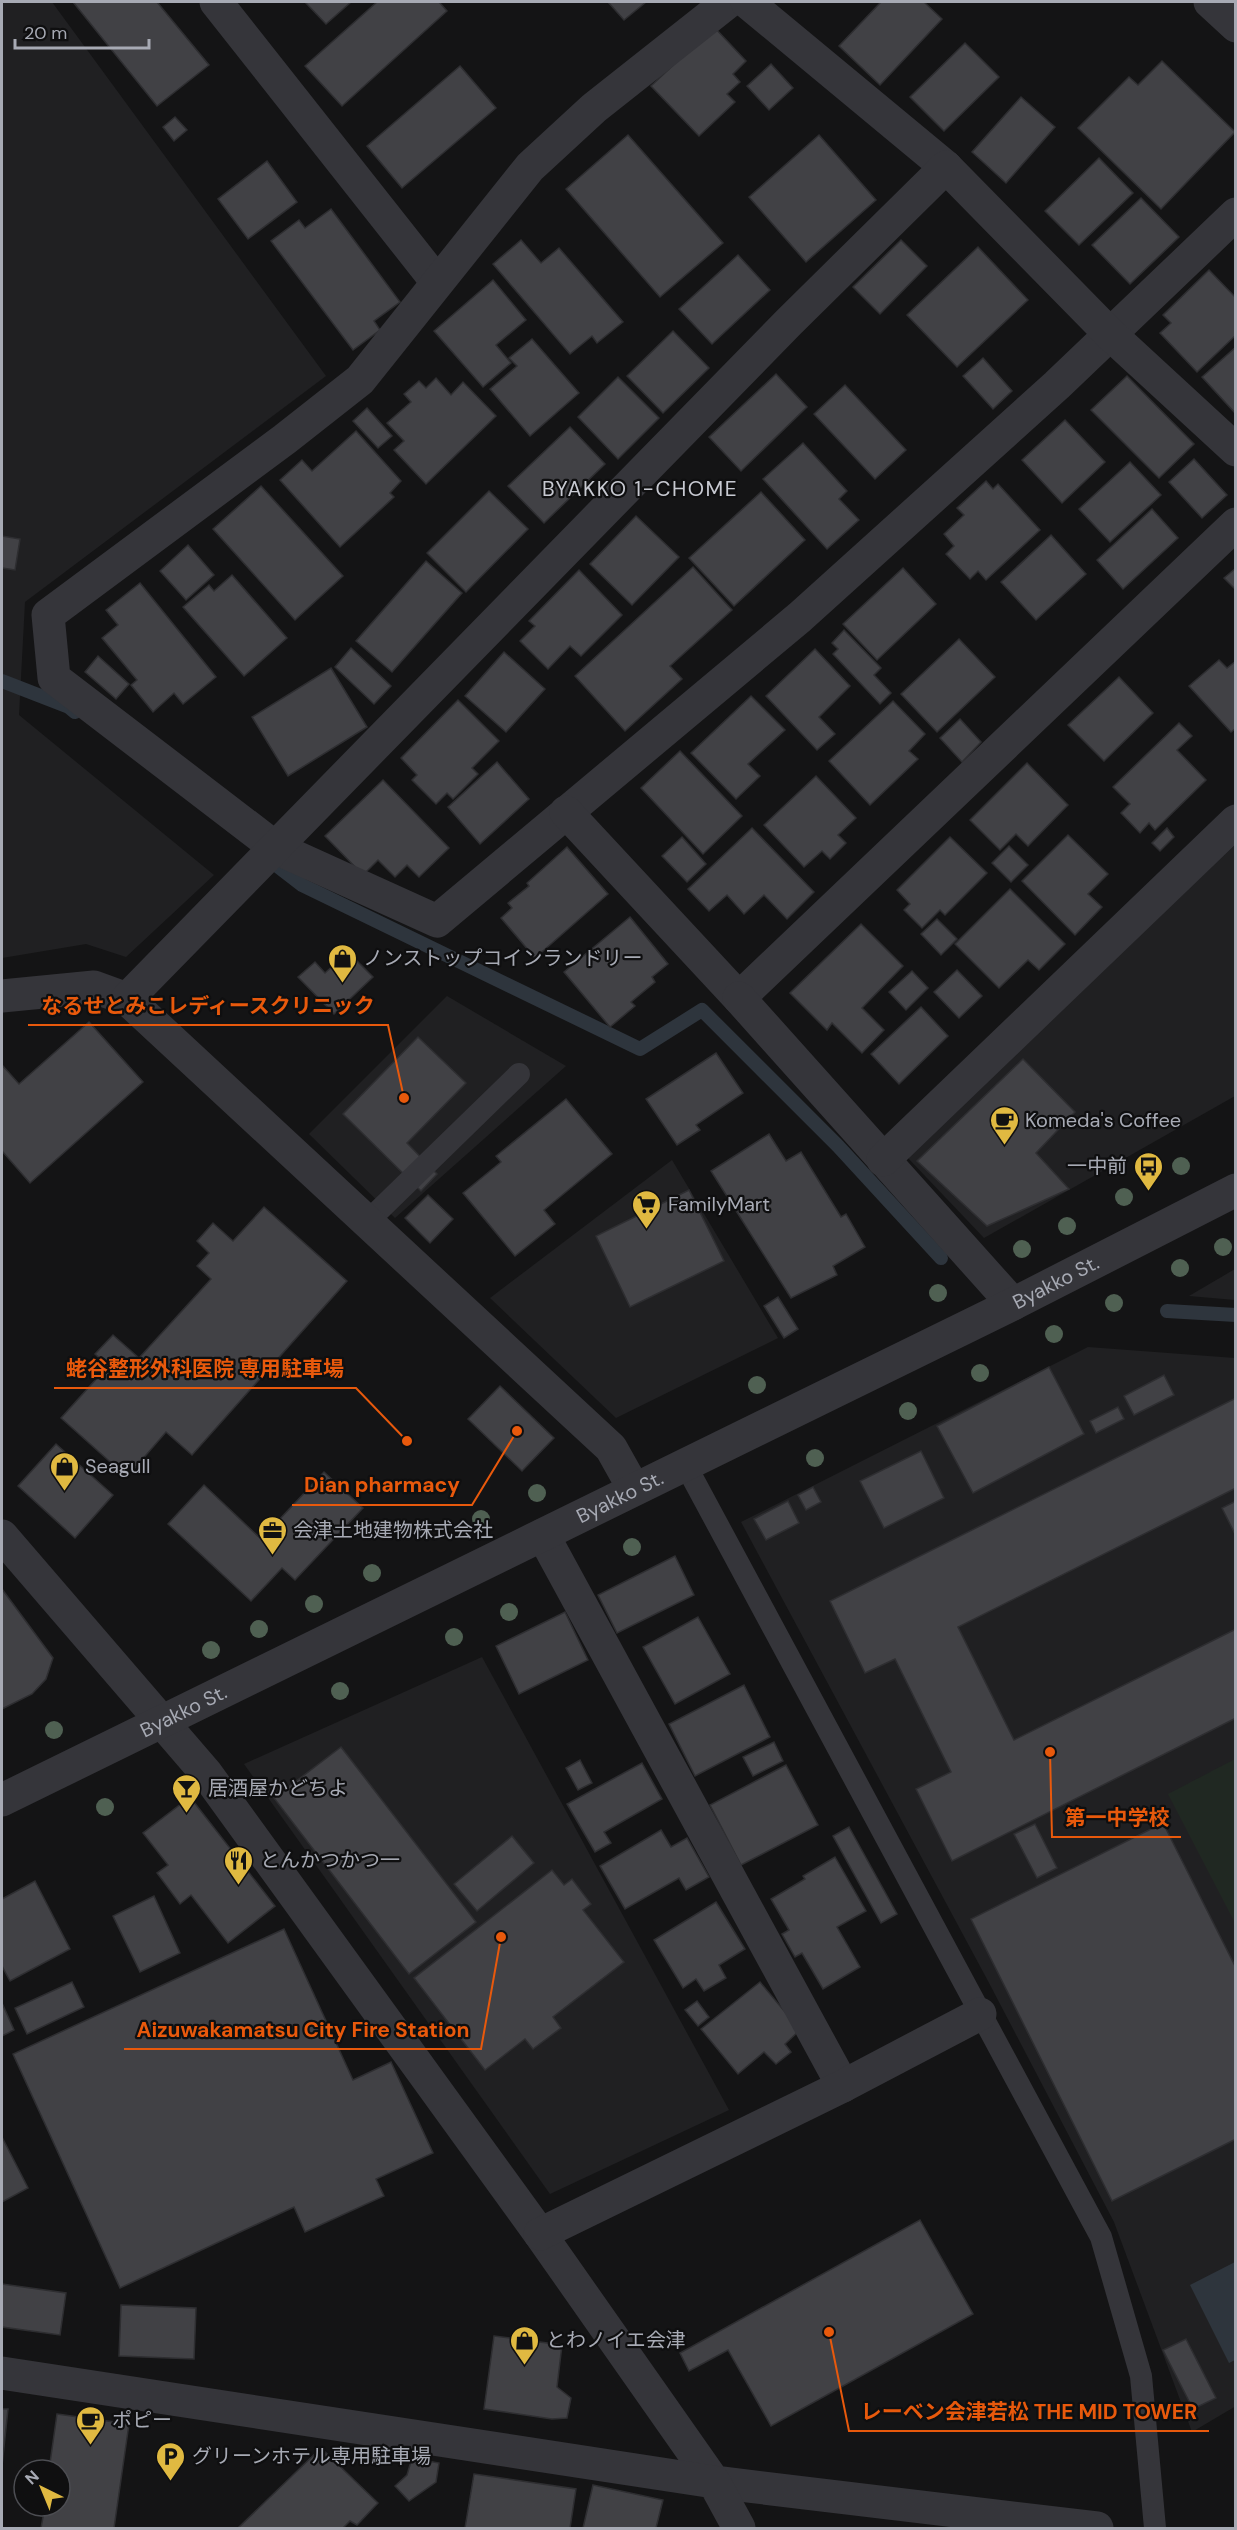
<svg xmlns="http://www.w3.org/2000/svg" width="1237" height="2530" font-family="'DM Sans','Noto Sans JP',sans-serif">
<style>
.built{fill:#202022}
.green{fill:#202822}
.water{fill:#2e353d}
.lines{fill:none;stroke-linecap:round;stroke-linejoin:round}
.stream{stroke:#2e353d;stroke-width:14}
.building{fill:#414145;stroke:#2e2e31;stroke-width:1.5}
.service{stroke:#35353a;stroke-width:22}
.minor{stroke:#35353a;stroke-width:33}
.tertiary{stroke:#35353a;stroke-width:33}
.tree{fill:#4f6052}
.labels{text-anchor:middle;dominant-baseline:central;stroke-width:4.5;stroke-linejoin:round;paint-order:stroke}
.poi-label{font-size:20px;fill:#a7aab4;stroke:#0f0f10;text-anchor:start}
.street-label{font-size:20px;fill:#a7aab4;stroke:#0f0f10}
.neighbourhood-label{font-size:21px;letter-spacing:1.5px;fill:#c7c9d1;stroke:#0f0f10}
.leader{fill:none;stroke:#e8590c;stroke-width:2}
.callout-dot{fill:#e8590c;stroke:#0f0f10;stroke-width:2}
.callout-label{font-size:21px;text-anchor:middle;font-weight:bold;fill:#e8590c;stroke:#0f0f10;stroke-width:4.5;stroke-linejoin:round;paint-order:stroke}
</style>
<rect width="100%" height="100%" fill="#141415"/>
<g class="built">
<polygon points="2,2 52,2 326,376 25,602 19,715 214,875 126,957 86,944 2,958"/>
<polygon points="1235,845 1235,1096 984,1238 907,1157 912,1147"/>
<polygon points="447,996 566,1066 395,1218 309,1134"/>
<polygon points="672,1160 778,1338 616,1418 490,1298"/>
<polygon points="1235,1269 1235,1300 1189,1296"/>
<polygon points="1088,1347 1235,1358 1236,2406 1192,2432 1114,2222 988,1981 741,1522"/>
<polygon points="482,1657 729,2110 550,2194 244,1764"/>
</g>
<polygon class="green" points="1235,1759 1235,1923 1168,1794"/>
<polygon class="water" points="1235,2262 1235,2360 1229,2363 1190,2285"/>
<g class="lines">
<g class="stream">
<polyline points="2,681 69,707 75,712"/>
<polyline points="267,858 302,885 640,1049 702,1010 838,1146 941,1258"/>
<polyline points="1167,1311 1236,1315"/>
</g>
</g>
<g class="building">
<polygon points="73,2 157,2 209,65 157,106"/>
<polygon points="305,2 351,2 326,24"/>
<polygon points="377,2 439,2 447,11 342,106 305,66"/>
<polygon points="608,2 646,2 624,20"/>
<polygon points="881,2 924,2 942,19 880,85 839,46"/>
<polygon points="714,27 746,61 733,74 740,82 727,94 735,102 699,136 651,86"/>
<polygon points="965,43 999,77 944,131 910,97"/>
<polygon points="1162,61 1235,132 1161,209 1078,128 1129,77 1138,85"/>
<polygon points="771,64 793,88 769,110 747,86"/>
<polygon points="460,66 496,108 402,188 367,146"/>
<polygon points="1021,97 1055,127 1006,183 972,152"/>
<polygon points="175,117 187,130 174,141 163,127"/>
<polygon points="628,135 723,243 660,297 566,189"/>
<polygon points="819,135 876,200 806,262 749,197"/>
<polygon points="1099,158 1133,193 1079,245 1045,211"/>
<polygon points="267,161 297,202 248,239 218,199"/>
<polygon points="1141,198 1179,237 1130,284 1092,245"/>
<polygon points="331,209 400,302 374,321 380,330 353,350 271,241 299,220 305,228"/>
<polygon points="521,240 541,263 559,248 623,322 597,343 592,336 570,354 493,264"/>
<polygon points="901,240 927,266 880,314 853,287"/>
<polygon points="978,247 1028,300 957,367 907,315"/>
<polygon points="738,255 770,290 712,344 679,309"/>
<polygon points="1209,270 1236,298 1236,335 1197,372 1160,333 1171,323 1163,315"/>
<polygon points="493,280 526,320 496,345 511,363 483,387 434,331"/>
<polygon points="673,331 709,368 663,413 627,376"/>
<polygon points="532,339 579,393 530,436 490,389 517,366 509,358"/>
<polygon points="1236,347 1236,414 1202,377"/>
<polygon points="983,358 1012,391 993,409 963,376"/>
<polygon points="776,374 807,407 741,471 709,437"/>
<polygon points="1127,376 1194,444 1159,478 1091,410"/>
<polygon points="618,377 659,418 618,459 578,417"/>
<polygon points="436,378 451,395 463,382 496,416 426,484 394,450 404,441 387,423 411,402 404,394 419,381 426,388"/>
<polygon points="845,385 906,450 875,479 814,414"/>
<polygon points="367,408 392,436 378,448 353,421"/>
<polygon points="1065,420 1105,462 1062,503 1022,460"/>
<polygon points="570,427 605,464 544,523 508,486"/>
<polygon points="356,431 401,481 390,493 394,497 340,547 280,480 302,460 312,471"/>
<polygon points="803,443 847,491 839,499 859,520 827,549 763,479"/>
<polygon points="1194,459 1227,495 1202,518 1169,482"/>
<polygon points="1130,462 1161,495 1110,542 1079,509"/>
<polygon points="986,481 993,489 998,484 1040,530 986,580 978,571 970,579 946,554 954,546 944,534 964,515 957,508"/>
<polygon points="261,486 343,576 295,620 213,529"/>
<polygon points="489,491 528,529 466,592 427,553"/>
<polygon points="761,492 805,540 734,606 689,558"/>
<polygon points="1152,509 1178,538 1123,589 1097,560"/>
<polygon points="636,516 679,557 632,605 590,564"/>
<polygon points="1051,535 1086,574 1036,620 1001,582"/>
<polygon points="2,536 20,539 15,570 2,568"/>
<polygon points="188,545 214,575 186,600 160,571"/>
<polygon points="426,561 462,593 392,672 356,641"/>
<polygon points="693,567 732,610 670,666 682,679 625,731 575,676"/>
<polygon points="903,568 936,604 877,660 843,624"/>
<polygon points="1236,568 1236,590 1224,578"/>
<polygon points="579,570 622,615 581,656 570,646 548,669 520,641 535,626 529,621"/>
<polygon points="232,575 287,638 244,676 183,607 209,585 214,591"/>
<polygon points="140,583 216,677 183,704 174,693 153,712 131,685 137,680 102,638 118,625 106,610"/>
<polygon points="844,630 881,668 874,675 891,693 880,704 833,654 838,649 832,643"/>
<polygon points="959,639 995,677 937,732 901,694"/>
<polygon points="351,648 391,686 374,704 335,667"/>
<polygon points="815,649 850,686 819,717 835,734 817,750 766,696"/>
<polygon points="504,652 545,689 506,732 465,696"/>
<polygon points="98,656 129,684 116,699 85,672"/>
<polygon points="1219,660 1227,668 1236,661 1236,728 1231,732 1189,686"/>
<polygon points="331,668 367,727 288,776 252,717"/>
<polygon points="1119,677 1153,713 1104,761 1068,725"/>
<polygon points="751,696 785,730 748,764 760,776 736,799 691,753"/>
<polygon points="458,700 499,741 472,768 478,774 453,799 447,793 436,804 412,780 417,775 401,758"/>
<polygon points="893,701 925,734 909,751 918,759 870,805 829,761"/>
<polygon points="960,719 981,742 962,762 940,738"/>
<polygon points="1179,723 1192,736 1177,750 1206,780 1155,830 1149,823 1140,833 1121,813 1130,804 1113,787"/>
<polygon points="680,751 742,816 703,854 641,788"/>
<polygon points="497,762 529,799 480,844 448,807"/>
<polygon points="1027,763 1068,805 1028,846 1016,834 1000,850 970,820"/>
<polygon points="816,776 856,818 838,835 846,843 830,859 822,851 804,867 764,825"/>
<polygon points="383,780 449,848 419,877 407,865 395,877 378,860 363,875 325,836"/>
<polygon points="752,828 814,892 787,919 764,895 744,914 727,895 709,911 688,889"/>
<polygon points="1167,828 1174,837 1160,851 1152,843"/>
<polygon points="1068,835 1108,874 1088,894 1102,907 1075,935 1022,881"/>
<polygon points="682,837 706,864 687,882 662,856"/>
<polygon points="950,837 987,873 945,915 940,910 922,928 904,910 910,904 897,890"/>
<polygon points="1009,846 1028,865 1011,882 992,863"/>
<polygon points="567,847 608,894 535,958 501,918 512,908 508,903 529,886 527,883"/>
<polygon points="1010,889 1065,944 1039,970 1028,960 999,988 955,944"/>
<polygon points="630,917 668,964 652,977 655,982 631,1002 635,1006 610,1027 564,972"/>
<polygon points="937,919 957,939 941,955 921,934"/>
<polygon points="861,924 903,966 862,1008 884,1030 862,1053 832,1023 827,1030 790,993"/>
<polygon points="348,952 373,977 334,1014 298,977 315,962 325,973"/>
<polygon points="957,970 982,996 959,1018 934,992"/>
<polygon points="912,971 928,988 906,1010 889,992"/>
<polygon points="921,1007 948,1036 899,1084 871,1054"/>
<polygon points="89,1022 143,1082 30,1183 2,1151 2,1065 19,1084"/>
<polygon points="418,1037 466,1083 407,1143 437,1174 421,1191 343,1114"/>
<polygon points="716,1053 743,1093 696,1125 700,1130 677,1145 646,1099"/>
<polygon points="1023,1059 1075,1112 1036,1153 1069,1189 987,1226 917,1161"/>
<polygon points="566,1099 612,1154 544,1210 555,1224 515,1256 463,1193 501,1162 496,1156"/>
<polygon points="769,1134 786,1161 801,1152 841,1217 846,1214 865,1247 833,1266 837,1275 791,1298 711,1171"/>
<polygon points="689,1190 724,1261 630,1307 596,1236"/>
<polygon points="428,1195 453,1219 430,1243 405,1218"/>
<polygon points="264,1207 347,1281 192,1455 166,1432 127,1477 61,1418 108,1366 95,1354 113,1335 139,1358 211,1279 197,1266 209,1253 197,1241 213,1223 233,1241"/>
<polygon points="778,1297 798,1329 784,1338 764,1306"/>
<polygon points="1049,1367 1084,1434 973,1493 937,1426"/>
<polygon points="1164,1375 1174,1395 1134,1415 1124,1396"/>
<polygon points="500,1386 554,1438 522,1471 468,1419"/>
<polygon points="1236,1398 1236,1488 958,1627 1014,1740 1236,1629 1236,1718 952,1861 916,1789 951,1772 895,1659 865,1673 830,1601"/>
<polygon points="1118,1407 1124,1419 1096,1433 1090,1421"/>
<polygon points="56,1444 113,1495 75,1538 18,1486"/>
<polygon points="921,1451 944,1498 884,1528 860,1481"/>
<polygon points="324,1472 363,1508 295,1580 282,1568 251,1601 168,1524 204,1485 261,1539"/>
<polygon points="813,1487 821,1502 806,1510 798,1495"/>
<polygon points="788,1501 799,1523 766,1540 754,1519"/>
<polygon points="1236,1501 1236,1536 1222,1508"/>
<polygon points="675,1556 694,1595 617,1633 598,1595"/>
<polygon points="2,1589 53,1658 46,1679 32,1694 2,1709"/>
<polygon points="565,1612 588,1660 519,1694 496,1646"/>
<polygon points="698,1617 730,1674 675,1704 643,1647"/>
<polygon points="744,1685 770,1737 695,1776 669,1724"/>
<polygon points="774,1742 783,1761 753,1776 743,1757"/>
<polygon points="341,1747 476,1922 409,1974 274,1798"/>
<polygon points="580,1760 592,1783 578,1790 566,1768"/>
<polygon points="642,1763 662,1799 604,1832 611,1843 595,1852 567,1804"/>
<polygon points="786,1765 818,1825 741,1865 710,1805"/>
<polygon points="190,1797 275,1906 228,1943 191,1895 180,1904 157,1873 168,1865 143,1833"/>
<polygon points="1163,1823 1236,1968 1236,2139 1112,2201 971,1919"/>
<polygon points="1035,1824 1057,1868 1037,1878 1014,1834"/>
<polygon points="849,1827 897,1914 881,1923 833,1836"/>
<polygon points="661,1830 671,1847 687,1838 709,1877 686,1890 679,1878 625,1909 600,1866"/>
<polygon points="512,1836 534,1863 477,1911 454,1884"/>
<polygon points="835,1857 866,1911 837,1927 860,1967 823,1989 802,1953 795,1957 782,1934 789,1930 771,1899 805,1879 803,1876"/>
<polygon points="552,1870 564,1885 572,1879 591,1904 583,1910 624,1962 553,2017 561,2028 533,2049 525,2039 485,2070 414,1978"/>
<polygon points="35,1881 70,1949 10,1981 2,1966 2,1899"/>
<polygon points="154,1896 180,1953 140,1972 113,1916"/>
<polygon points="716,1902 745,1949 719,1965 726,1978 704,1991 696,1979 683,1988 654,1940"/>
<polygon points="284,1929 353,2080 391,2062 433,2153 376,2179 384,2196 305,2232 294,2207 120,2288 13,2054"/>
<polygon points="72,1982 84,2007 27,2034 15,2008"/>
<polygon points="760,1982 800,2030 785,2044 791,2052 776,2064 764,2052 738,2074 701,2029"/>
<polygon points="697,2001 709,2017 698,2026 685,2010"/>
<polygon points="2,2003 14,2030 2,2036"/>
<polygon points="2,2137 28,2188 2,2202"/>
<polygon points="920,2220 973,2314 771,2426 728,2350 689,2371 680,2353"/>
<polygon points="2,2284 66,2293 60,2335 2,2327"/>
<polygon points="121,2305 196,2308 194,2359 119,2356"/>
<polygon points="494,2336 562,2345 557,2387 571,2398 567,2418 552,2419 484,2409"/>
<polygon points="1186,2339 1216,2398 1193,2409 1163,2350"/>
<polygon points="2,2409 8,2409 2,2466"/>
<polygon points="57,2414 129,2424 114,2528 41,2528 45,2506 60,2506 60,2470 49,2470"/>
<polygon points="321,2448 378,2503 357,2525 350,2521 343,2528 238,2528"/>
<polygon points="412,2458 439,2463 436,2482 409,2501 395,2486 407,2475"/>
<polygon points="474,2474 576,2489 570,2528 465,2528"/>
<polygon points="593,2485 663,2500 656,2528 583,2528"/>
</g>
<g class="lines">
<g class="service">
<polyline points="367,1222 519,1074"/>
<polyline points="685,1464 1101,2237 1141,2376 1155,2528"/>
</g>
<g class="minor">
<polyline points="216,2 437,282"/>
<polyline points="728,2 594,108 530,167 360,380 285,439 48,615 54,678 276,848 437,921 800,617 1057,385 1236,214"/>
<polyline points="747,2 946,167"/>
<polyline points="566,812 739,998 1236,524"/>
<polyline points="2,996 94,987 127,999 611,1448 634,1489"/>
<polyline points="739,998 1013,1304"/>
<polyline points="127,999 789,322 946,167 1110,334 1236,450"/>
<polyline points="883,1160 1236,821"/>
<polyline points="543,1535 843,2086"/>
<polyline points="2,1536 206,1773 540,2234 714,2482 1097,2528"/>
<polyline points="540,2234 843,2086 980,2014"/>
<polyline points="2,2373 714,2482 739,2528"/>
</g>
<g class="tertiary">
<polyline points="1210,2 1236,26"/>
<path id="s1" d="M 2,1800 L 1013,1304 L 1236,1190"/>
</g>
</g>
<g class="tree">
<circle cx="1181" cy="1166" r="9"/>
<circle cx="1124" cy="1197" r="9"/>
<circle cx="1067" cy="1226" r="9"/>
<circle cx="1223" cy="1247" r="9"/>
<circle cx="1022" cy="1249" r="9"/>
<circle cx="1180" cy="1268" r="9"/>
<circle cx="938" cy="1293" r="9"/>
<circle cx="1114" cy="1303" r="9"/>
<circle cx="1054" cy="1334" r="9"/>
<circle cx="980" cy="1373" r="9"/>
<circle cx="757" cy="1385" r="9"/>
<circle cx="908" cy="1411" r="9"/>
<circle cx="815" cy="1458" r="9"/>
<circle cx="537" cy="1493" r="9"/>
<circle cx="481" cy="1519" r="9"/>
<circle cx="632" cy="1547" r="9"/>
<circle cx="372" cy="1573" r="9"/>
<circle cx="314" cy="1604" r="9"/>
<circle cx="509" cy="1612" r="9"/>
<circle cx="259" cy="1629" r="9"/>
<circle cx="454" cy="1637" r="9"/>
<circle cx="211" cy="1650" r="9"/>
<circle cx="340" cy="1691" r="9"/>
<circle cx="54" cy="1730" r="9"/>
<circle cx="105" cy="1807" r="9"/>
</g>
<defs>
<symbol id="shop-pin" viewBox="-11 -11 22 30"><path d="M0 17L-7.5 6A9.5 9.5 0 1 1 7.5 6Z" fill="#e0b941" stroke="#0f0f10"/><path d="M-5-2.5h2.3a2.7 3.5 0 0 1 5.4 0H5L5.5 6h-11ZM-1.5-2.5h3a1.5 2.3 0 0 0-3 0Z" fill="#111"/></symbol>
<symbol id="cafe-pin" viewBox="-11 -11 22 30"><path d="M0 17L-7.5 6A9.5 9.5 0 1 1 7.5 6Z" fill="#e0b941" stroke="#0f0f10"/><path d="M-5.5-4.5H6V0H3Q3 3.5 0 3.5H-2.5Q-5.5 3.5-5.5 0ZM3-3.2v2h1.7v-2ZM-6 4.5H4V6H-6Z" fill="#111"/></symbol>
<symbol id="bus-pin" viewBox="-11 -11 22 30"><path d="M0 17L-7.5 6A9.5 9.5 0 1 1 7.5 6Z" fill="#e0b941" stroke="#0f0f10"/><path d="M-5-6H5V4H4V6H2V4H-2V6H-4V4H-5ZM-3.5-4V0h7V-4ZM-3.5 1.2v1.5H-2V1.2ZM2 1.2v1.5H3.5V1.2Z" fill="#111"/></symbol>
<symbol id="supermarket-pin" viewBox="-11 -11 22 30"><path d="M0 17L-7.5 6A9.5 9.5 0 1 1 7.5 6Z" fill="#e0b941" stroke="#0f0f10"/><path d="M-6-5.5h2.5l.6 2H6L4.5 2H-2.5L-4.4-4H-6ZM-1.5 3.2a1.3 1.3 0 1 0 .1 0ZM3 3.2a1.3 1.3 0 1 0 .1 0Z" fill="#111"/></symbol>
<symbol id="office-pin" viewBox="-11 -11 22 30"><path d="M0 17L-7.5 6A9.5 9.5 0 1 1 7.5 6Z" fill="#e0b941" stroke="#0f0f10"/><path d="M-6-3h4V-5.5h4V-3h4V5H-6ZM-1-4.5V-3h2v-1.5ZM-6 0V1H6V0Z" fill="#111"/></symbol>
<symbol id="bar-pin" viewBox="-11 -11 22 30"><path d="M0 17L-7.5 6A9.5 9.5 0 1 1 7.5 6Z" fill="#e0b941" stroke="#0f0f10"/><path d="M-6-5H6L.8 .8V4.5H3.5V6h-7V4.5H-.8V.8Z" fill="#111"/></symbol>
<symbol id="restaurant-pin" viewBox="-11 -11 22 30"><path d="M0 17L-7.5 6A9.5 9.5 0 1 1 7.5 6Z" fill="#e0b941" stroke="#0f0f10"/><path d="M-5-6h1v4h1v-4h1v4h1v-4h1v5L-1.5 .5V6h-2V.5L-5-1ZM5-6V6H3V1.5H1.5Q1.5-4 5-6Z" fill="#111"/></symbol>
<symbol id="parking-pin" viewBox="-11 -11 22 30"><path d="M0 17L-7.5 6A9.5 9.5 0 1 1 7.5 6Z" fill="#e0b941" stroke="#0f0f10"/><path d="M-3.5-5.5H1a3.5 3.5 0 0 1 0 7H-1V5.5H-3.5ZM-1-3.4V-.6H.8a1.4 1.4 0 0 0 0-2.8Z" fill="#111"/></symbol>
</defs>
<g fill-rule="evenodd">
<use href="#shop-pin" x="326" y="942" width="33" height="45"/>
<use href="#cafe-pin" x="988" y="1104" width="33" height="45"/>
<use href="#bus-pin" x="1132" y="1150" width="33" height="45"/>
<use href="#supermarket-pin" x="630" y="1188" width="33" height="45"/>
<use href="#shop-pin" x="48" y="1450" width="33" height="45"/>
<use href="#office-pin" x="256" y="1514" width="33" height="45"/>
<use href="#bar-pin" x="170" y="1772" width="33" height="45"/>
<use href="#restaurant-pin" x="222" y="1844" width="33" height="45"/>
<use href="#shop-pin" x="508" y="2324" width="33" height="45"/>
<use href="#cafe-pin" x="74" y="2404" width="33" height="45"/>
<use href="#parking-pin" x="154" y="2440" width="33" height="45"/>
</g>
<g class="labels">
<g class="poi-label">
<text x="363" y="958">ノンストップコインランドリー</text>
<text x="1025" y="1120">Komeda's Coffee</text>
<text x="1127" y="1166" text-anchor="end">一中前</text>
<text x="668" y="1204">FamilyMart</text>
<text x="85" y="1466">Seagull</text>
<text x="293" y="1530">会津土地建物株式会社</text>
<text x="208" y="1788">居酒屋かどちよ</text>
<text x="260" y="1860">とんかつかつ一</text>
<text x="546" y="2340">とわノイエ会津</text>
<text x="112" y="2420">ポピー</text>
<text x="192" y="2456">グリーンホテル専用駐車場</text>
</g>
<g class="street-label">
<text stroke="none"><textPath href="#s1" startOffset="1174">Byakko St.</textPath></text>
<text stroke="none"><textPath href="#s1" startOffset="688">Byakko St.</textPath></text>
<text stroke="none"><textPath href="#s1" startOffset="202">Byakko St.</textPath></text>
</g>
<g class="neighbourhood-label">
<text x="640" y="489">BYAKKO 1-CHOME</text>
</g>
</g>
<path class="leader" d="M404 1098L388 1025H28M407 1441L356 1388H54M517 1431L472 1505H292M1050 1752L1052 1837H1181M501 1937L481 2049H124M829 2332L849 2431H1209"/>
<g class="callout-dot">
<circle cx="404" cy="1098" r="6"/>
<circle cx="407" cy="1441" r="6"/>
<circle cx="517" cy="1431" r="6"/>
<circle cx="1050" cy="1752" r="6"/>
<circle cx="501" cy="1937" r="6"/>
<circle cx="829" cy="2332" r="6"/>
</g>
<g class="callout-label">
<text x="208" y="1013">なるせとみこレディースクリニック</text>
<text x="205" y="1376">蛯谷整形外科医院 専用駐車場</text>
<text x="382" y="1492">Dian pharmacy</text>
<text x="1117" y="1825">第一中学校</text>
<text x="303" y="2037">Aizuwakamatsu City Fire Station</text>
<text x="1029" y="2419">レーベン会津若松 THE MID TOWER</text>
</g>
<rect width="1237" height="2530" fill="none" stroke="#a7aab4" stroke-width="6"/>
<g transform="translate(42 2488) rotate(317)"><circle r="28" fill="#0f0f10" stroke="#4c4d52" stroke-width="1.5"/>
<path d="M0-4.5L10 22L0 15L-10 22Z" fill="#e0b941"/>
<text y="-9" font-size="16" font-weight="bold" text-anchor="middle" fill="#a7aab4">N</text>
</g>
<path d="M15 39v9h134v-9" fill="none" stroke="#a7aab4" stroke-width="3"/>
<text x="24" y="39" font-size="18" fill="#a7aab4" stroke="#0f0f10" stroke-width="4.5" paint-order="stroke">20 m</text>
</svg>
